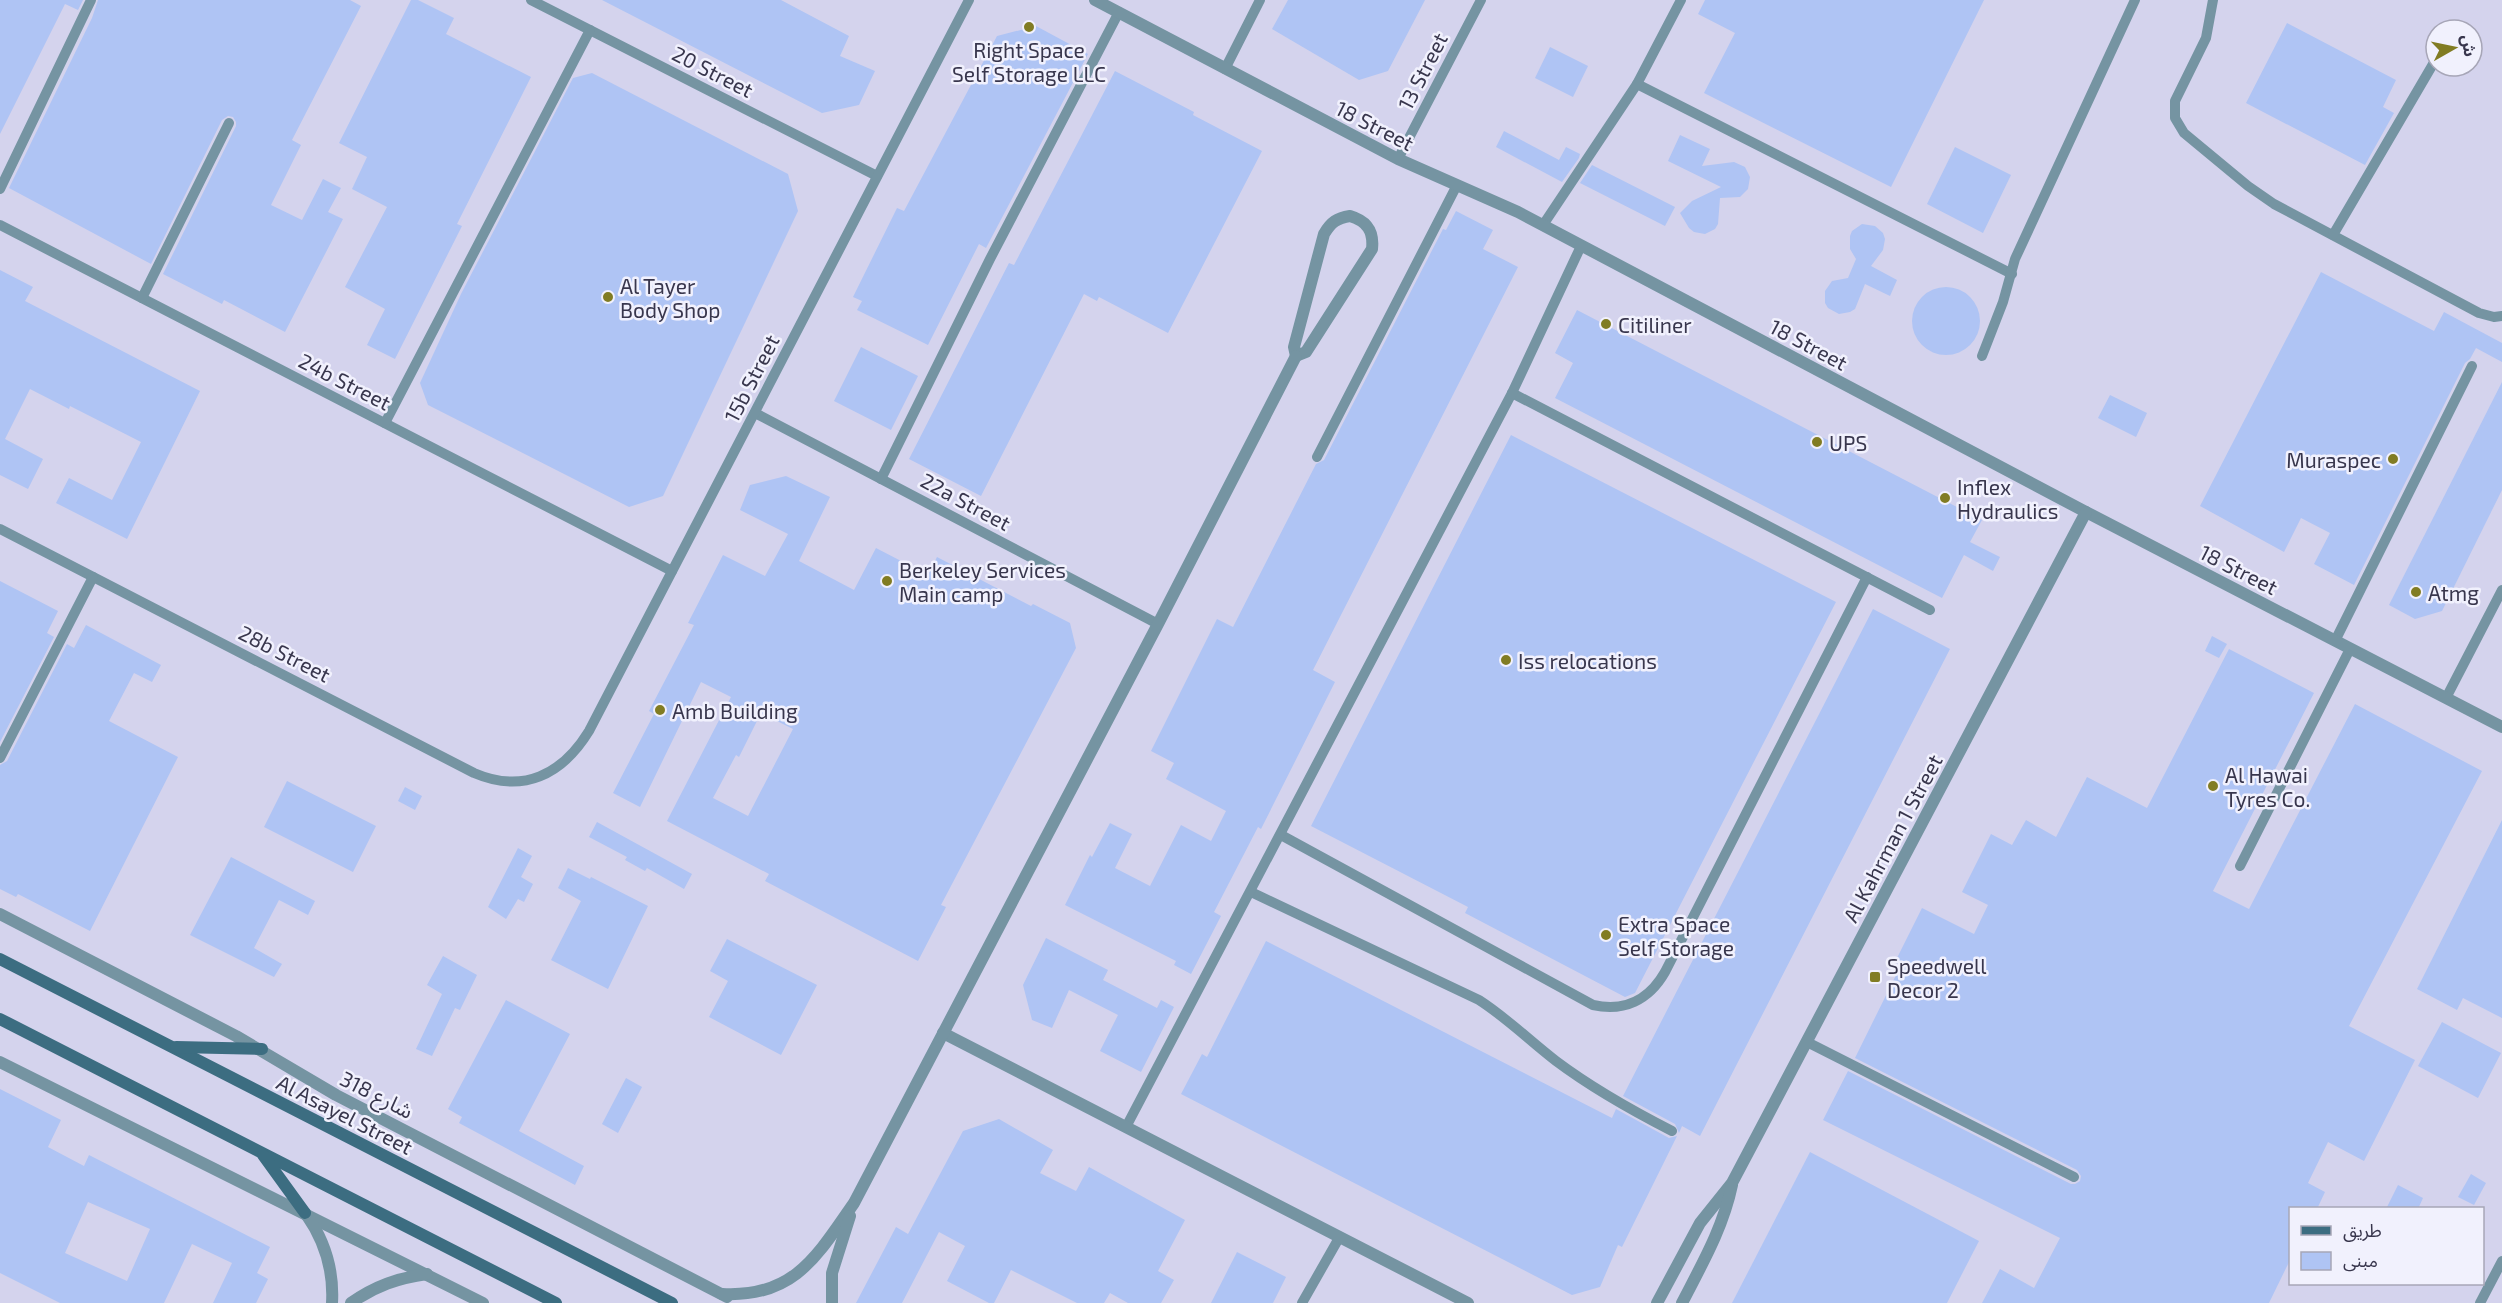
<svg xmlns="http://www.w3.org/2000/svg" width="2502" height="1303" font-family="'Exo 2','Noto Sans Arabic',sans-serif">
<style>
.built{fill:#d4d3ed;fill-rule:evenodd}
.building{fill:#afc4f4;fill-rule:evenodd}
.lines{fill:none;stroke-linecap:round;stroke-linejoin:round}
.service{stroke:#7594a2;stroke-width:10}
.minor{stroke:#7594a2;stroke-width:12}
.secondary{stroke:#3c6d81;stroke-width:12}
.poi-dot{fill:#817c23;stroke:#f1f1fd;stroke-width:2}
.labels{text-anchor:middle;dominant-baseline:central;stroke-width:5;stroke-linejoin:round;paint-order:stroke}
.poi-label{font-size:21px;fill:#38364d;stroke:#f1f1fd;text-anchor:start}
.street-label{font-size:21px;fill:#38364d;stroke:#f1f1fd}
</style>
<rect width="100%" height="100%" fill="#e3e3fa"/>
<path class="built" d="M 0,0 L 2502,0 L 2502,1303 L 0,1303 ZM 2436,30 L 2472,30 L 2472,66 L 2436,66 ZM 2290,1208 L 2482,1208 L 2482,1284 L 2290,1284 Z"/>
<g class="building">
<polygon points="0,0 83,0 78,10 65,4 0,134"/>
<polygon points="98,0 350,0 361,6 292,140 301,145 271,205 302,220 323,179 341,188 328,212 343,219 285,332 224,300 222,304 163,274 236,126 236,122 233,117 228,116 222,120 151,264 9,188 92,18"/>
<polygon points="411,0 418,0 454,18 446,34 531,77 457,224 462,226 395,359 367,345 385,309 345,287 387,207 352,189 367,157 339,143"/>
<polygon points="602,0 781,0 849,36 840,56 875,71 859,105 822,113"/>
<polygon points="1288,0 1425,0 1388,71 1359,80 1272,29"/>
<polygon points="1705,0 1984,0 1891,187 1704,93 1735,33 1698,14"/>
<polygon points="2287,23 2396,80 2383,107 2394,113 2365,165 2246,103"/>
<polygon points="1036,26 1088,54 986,248 979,244 928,345 857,310 862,301 853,297 897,208 904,211 997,36"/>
<polygon points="1550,47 1588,66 1573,97 1535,78"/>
<polygon points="1115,71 1194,112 1193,115 1262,151 1168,333 1099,297 1097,301 1084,294 981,496 909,459 1009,263 1014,265"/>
<polygon points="592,73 788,174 798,211 663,496 629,507 428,405 420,383 461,294 573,78"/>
<polygon points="1504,131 1559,160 1566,147 1580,154 1579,158 1562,182 1496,147"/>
<polygon points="1680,135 1710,149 1702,166 1734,162 1745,167 1750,177 1748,189 1740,197 1720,198 1718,224 1715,229 1705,234 1694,232 1689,228 1680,213 1692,201 1721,187 1668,161"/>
<polygon points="1955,147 2011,175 1983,233 1927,204"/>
<polygon points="1592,165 1675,207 1665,226 1580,183"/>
<polygon points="1456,211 1493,230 1483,249 1518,267 1313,670 1335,682 1261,829 1258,827 1214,912 1221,916 1191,974 1174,965 1176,961 1065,905 1090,855 1092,857 1110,823 1132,834 1115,868 1150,886 1181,825 1211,841 1226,811 1166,779 1174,763 1151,751 1217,619 1233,627 1316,464 1324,460 1443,229 1446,230"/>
<polygon points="1862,224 1875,226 1883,233 1885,239 1883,250 1871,266 1897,280 1890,296 1865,284 1855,309 1850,312 1839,314 1828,308 1825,303 1825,291 1832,281 1848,278 1856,259 1850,249 1850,236 1852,231"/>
<polygon points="0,270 33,287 25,301 200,391 127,539 56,503 69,478 112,500 141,442 70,406 69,409 30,389 5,439 43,459 28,489 0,475"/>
<polygon points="2321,272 2434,331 2444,312 2502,343 2502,362 2476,348 2470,359 2465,363 2354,585 2314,564 2330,533 2301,518 2284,552 2200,506"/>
<circle cx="1946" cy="321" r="34"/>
<polygon points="1577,310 1982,520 1970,542 2000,557 1993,571 1964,555 1942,598 1555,398 1573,363 1555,353"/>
<polygon points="861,347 918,376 891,430 834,401"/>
<polygon points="2502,382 2502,490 2442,611 2415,619 2389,605"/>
<polygon points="2110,395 2147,413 2136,437 2098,418"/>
<polygon points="1511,435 1836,602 1635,993 1625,997 1465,913 1468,907 1311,826"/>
<path d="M 786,476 L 830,497 L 799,561 L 854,590 L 876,548 L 928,575 L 937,557 L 1031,606 L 1033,604 L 1070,623 L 1076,648 L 941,905 L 946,907 L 918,961 L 765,881 L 769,874 L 667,821 L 731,697 L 701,682 L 640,807 L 613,793 L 654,714 L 649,711 L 694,625 L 688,623 L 723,555 L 765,576 L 788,534 L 740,510 L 750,485 ZM 761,713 L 793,729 L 748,816 L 713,798 L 736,755 L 739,757 Z"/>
<polygon points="0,581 58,611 47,633 54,637 0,742"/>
<polygon points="1873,609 1950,649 1700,1136 1682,1126 1679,1133 1675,1124 1623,1096"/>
<polygon points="86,625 161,665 152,682 134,673 109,721 178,757 90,931 18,894 16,897 0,889 0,765 7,761 67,644 74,648"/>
<polygon points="2212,636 2227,644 2219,658 2205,651"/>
<polygon points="2229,649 2314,693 2213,891 2249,909 2355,704 2482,771 2349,1026 2415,1060 2364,1161 2328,1142 2308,1183 2325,1192 2317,1209 2290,1209 2290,1260 2269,1303 1982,1303 2000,1269 2034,1288 2060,1238 1823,1120 1848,1071 2071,1184 2075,1184 2080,1181 2081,1176 2077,1170 1855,1058 1901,965 1895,962 1922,908 1974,934 1988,905 1962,892 1991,834 2012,845 2026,820 2056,837 2087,777 2147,808"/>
<polygon points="287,781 376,826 353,872 264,827"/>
<polygon points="405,787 422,796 415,810 398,801"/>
<polygon points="2502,820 2502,1018 2463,998 2457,1010 2417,989"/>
<polygon points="597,822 692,874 684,889 647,868 645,871 625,860 627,857 589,837"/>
<polygon points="518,848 532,856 521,877 533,884 524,902 518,899 506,919 488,907"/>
<polygon points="231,857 315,901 308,915 279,900 254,948 282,964 274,977 190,935"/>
<polygon points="568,868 590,879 591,877 648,906 608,989 551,960 581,901 558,888"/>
<polygon points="1046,938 1108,970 1103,980 1157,1008 1161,1000 1174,1007 1141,1072 1100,1051 1118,1015 1069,990 1052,1028 1032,1020 1023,985"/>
<polygon points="727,939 817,985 781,1055 709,1017 728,981 710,971"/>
<polygon points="1266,941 1612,1118 1616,1109 1669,1138 1677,1136 1622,1247 1618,1245 1600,1287 1572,1295 1181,1094 1202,1054 1207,1057"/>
<polygon points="443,956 477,975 460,1010 455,1008 432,1056 416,1049 442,994 427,985"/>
<polygon points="506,1000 570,1034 519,1131 584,1166 575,1185 459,1123 462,1117 448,1109"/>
<polygon points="2442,1022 2501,1053 2478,1098 2418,1066"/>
<polygon points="626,1078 642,1087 618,1133 602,1124"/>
<path d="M 0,1089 L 61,1120 L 48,1147 L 84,1166 L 89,1155 L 270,1247 L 257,1273 L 268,1279 L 256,1303 L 213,1303 L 232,1263 L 192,1244 L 164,1303 L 60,1303 L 0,1273 ZM 88,1202 L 150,1229 L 127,1281 L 65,1253 Z"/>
<polygon points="999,1119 1053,1150 1040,1173 1076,1191 1089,1167 1185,1220 1158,1271 1174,1280 1161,1303 1128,1303 1110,1293 1104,1303 1077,1303 1011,1270 994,1303 989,1303 947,1281 965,1246 939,1232 902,1303 856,1303 896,1227 908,1234 963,1131"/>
<polygon points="1810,1152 1979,1241 1947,1303 1732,1303"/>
<polygon points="2471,1174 2486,1183 2474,1205 2458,1197"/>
<polygon points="2398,1185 2423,1198 2418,1209 2386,1209"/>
<polygon points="1237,1252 1286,1277 1273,1303 1211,1303"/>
</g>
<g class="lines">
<g class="service">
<polyline points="531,0 877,176"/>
<polyline points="2213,0 2206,38 2175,101 2175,118 2184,133 2248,186 2274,204 2479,313 2494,317 2502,316"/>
<polyline points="1225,69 1260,0"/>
<polyline points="1637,84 2012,274"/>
<polyline points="1398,159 1481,0"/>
<polyline points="0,189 91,0"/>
<polyline points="0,225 672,571"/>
<polyline points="1543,225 1637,84 1681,0"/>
<polyline points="2333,235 2436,59"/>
<polyline points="142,298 229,123"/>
<polyline points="1982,356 2003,302 2015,259 2135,0"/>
<polyline points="1512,393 1930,610"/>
<polyline points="755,413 1158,624"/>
<polyline points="385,423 590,30"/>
<polyline points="1317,457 1457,185"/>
<polyline points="881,479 990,259 1119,12"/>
<path d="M 0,529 L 474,773 C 523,794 562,775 589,731 L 969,0"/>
<polyline points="2335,641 2472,366"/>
<polyline points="2446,698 2502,590"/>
<polyline points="0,758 93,577"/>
<path d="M 1281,835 L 1593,1005 C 1624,1012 1649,1000 1665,972 L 1867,577"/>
<polyline points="2240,866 2350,649"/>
<path d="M 1251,892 L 1479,1000 C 1507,1018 1530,1041 1556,1061 C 1592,1088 1631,1110 1672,1131"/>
<polyline points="1807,1042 2074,1177"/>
<polyline points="1126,1127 1512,393 1581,246"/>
<polyline points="1302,1303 1339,1238"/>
<polyline points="2480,1303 2502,1261"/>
</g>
<g class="minor">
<polyline points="1095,0 1398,159 1518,212 2086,512 2502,727"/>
<path d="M 1350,216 C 1367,221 1374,231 1372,249 L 1306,352 L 1296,356 L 1294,347 L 1324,234 C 1331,222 1337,218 1350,216 Z"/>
<polyline points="0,914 236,1036 336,1095 727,1297"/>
<polyline points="943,1033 1468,1303"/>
<polyline points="0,1062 483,1303"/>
<path d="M 306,1214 C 325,1241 334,1269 332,1303"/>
<path d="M 722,1294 C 794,1298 817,1256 854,1203 L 1158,624 L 1296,356"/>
<path d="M 351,1303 C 375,1286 398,1278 427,1274"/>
<polyline points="832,1303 832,1273 850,1216"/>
<polyline points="1657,1303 1700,1223 1732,1183 2086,512"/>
<path d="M 1682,1303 C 1702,1264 1723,1228 1732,1185"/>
</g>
<g class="secondary">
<polyline points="0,959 672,1303"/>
<polyline points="0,1019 556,1303"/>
<polyline points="176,1047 262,1049"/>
<polyline points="263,1155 305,1213"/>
</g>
</g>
<g class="poi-dot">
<circle cx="1029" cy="27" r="6"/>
<circle cx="608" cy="297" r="6"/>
<circle cx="1606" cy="324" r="6"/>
<circle cx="1817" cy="442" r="6"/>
<circle cx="2393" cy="459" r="6"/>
<circle cx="1945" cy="498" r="6"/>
<circle cx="887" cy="581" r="6"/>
<circle cx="2416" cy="592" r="6"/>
<circle cx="1506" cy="660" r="6"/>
<circle cx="660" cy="710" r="6"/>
<circle cx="2213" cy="786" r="6"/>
<circle cx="1606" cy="935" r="6"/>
<rect x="1869" y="971" width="12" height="12" rx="3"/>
</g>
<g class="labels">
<g class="poi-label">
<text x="1029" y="49" text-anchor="middle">Right Space<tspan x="1029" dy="24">Self Storage LLC</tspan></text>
<text x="620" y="285">Al Tayer<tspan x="620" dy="24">Body Shop</tspan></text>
<text x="1618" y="324">Citiliner</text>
<text x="1829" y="442">UPS</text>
<text x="2381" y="459" text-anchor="end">Muraspec</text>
<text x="1957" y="486">Inflex<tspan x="1957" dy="24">Hydraulics</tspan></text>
<text x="899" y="569">Berkeley Services<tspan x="899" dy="24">Main camp</tspan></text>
<text x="2428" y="592">Atmg</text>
<text x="1518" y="660">Iss relocations</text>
<text x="672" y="710">Amb Building</text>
<text x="2225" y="774">Al Hawai<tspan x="2225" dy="24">Tyres Co.</tspan></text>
<text x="1618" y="923">Extra Space<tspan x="1618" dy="24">Self Storage</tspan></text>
<text x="1887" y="965">Speedwell<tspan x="1887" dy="24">Decor 2</tspan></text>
</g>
<g class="street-label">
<text transform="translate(713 71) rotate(27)">20 Street</text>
<text transform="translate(1422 71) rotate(-63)">13 Street</text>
<text transform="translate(1375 125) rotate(27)">18 Street</text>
<text transform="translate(1809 344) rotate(28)">18 Street</text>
<text transform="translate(751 378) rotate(-63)">15b Street</text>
<text transform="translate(345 381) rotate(27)">24b Street</text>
<text transform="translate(966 501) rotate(28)">22a Street</text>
<text transform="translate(2239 569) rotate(27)">18 Street</text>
<text transform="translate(285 653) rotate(27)">28b Street</text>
<text transform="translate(1892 838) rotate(-62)">Al Kahrman 1 Street</text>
<text transform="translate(377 1094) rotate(27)">شارع 318</text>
<text transform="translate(345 1114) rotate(27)">Al Asayel Street</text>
</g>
</g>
<rect x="2289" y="1207" width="195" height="78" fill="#f1f1fd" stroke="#a7a6b7" stroke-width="1.5"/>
<rect x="2301" y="1226" width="30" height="9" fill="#3c6d81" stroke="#a7a6b7" stroke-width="1.5"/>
<text x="2343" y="1237" font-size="18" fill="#38364d">طريق</text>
<rect x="2301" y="1252" width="30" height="18" fill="#afc4f4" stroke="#a7a6b7" stroke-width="1.5"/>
<text x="2343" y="1267" font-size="18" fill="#38364d">مبنى</text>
<g transform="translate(2454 48) rotate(81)"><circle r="28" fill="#f1f1fd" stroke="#a7a6b7" stroke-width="1.5"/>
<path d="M0-4.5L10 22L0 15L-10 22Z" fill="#817c23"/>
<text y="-9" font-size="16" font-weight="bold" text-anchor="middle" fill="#38364d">ش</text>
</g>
</svg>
